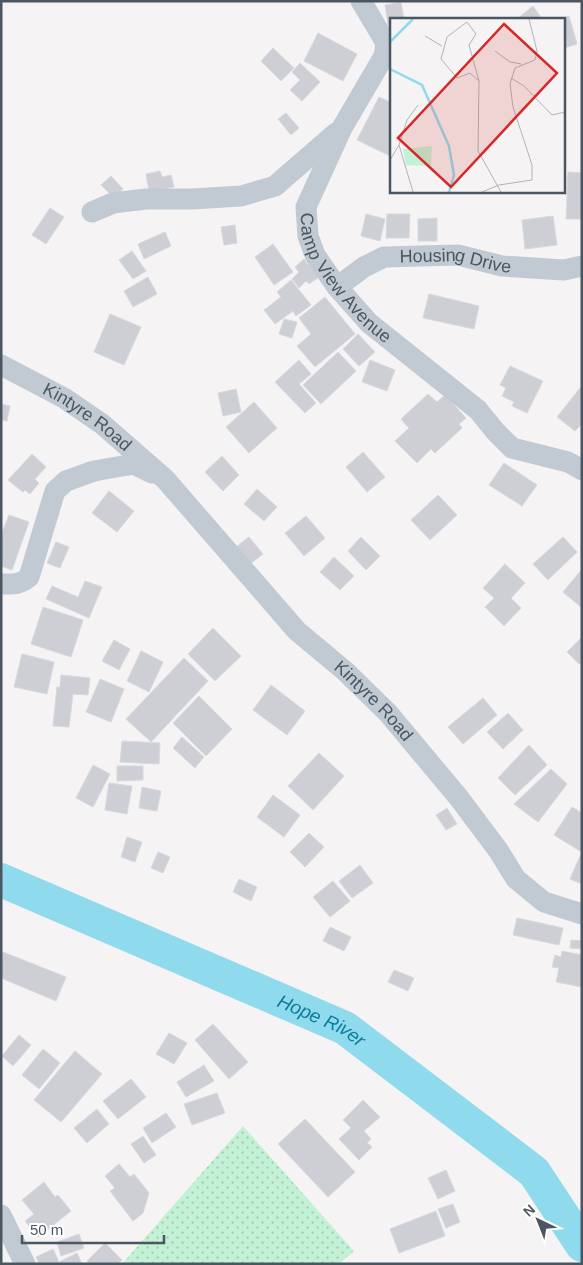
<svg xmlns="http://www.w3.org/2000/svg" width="583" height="1265" font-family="Helvetica,sans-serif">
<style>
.park{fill:url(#park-dots)}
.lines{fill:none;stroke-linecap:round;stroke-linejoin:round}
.river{stroke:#90daee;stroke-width:34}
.building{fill:#cdcfd5;stroke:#d7d9de}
.street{stroke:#c1cad2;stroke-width:21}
.labels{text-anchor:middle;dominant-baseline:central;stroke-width:4;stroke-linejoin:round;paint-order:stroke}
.street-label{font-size:18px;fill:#4a5661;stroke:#fff}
.water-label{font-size:19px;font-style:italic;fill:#0c7c9b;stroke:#fff}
.inset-river{fill:none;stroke:#90daee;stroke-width:2.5}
.inset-road{fill:none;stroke:#b1b4b9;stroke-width:1}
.view{fill:#d62828;fill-opacity:0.15;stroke:#d62828;stroke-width:2.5}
.inset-edge{fill:none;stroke:#4a5661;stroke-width:2.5}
</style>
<defs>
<pattern id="park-dots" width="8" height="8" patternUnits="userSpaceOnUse" patternTransform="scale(1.25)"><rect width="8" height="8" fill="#c3f1d5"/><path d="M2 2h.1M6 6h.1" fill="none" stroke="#a0c6b0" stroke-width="1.8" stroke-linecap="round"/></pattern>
</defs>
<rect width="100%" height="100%" fill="#f5f3f3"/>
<polygon class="park" points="243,1126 354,1251 339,1264 122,1264"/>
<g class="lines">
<path class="river" id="s1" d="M 1,880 L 345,1028 L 534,1172 L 582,1245"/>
</g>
<g class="building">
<polygon points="401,2 404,19 392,19 392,29 389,30 385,5"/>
<polygon points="533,6 542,19 518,19 518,18"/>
<polygon points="569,16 577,44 564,48 564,19 560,19"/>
<polygon points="318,33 357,54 343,81 304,61"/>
<polygon points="273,48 294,68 281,81 261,61"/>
<polygon points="300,63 320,82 302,101 290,90 300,80 292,72"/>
<polygon points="379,97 392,103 392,157 357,140"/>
<polygon points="286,113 299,128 291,135 278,119"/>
<polygon points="160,171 162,177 171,175 174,187 164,189 150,196 146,174"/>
<polygon points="568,172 582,173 582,219 566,219"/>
<polygon points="111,176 123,189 114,198 101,185"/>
<polygon points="50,208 64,217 46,244 32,235"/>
<polygon points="366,214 385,219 380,241 361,236"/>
<polygon points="387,214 410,214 409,238 386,238"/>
<polygon points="553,216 557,245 525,249 522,220"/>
<polygon points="437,218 437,241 418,241 418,219"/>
<polygon points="235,225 237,243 224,245 221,227"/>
<polygon points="165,232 171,246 144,259 138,244"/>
<polygon points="273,244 293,272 274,285 255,257"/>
<polygon points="132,251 146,271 133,279 119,260"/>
<polygon points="304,259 308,265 311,262 319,277 309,284 306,281 299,288 292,279 299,272 295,267"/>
<polygon points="148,277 157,294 133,307 124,291"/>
<polygon points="291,280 311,305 296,316 293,311 275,324 264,310 281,297 277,292"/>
<polygon points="429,294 479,306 474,329 423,318"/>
<polygon points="325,297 355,334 315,367 297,346 311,334 299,318"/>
<polygon points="110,314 141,327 124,365 94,352"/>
<polygon points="284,319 297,322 292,338 279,334"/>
<polygon points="358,334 375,352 359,366 343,349"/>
<polygon points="338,352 356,371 321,404 303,385"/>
<polygon points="299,360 311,374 299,384 316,403 305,413 275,382"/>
<polygon points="370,360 395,370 387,391 362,382"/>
<polygon points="510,366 543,381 527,413 512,406 514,402 502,396 506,388 500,385"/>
<polygon points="580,388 582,389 582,424 575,431 557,417"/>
<polygon points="236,389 241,412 223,416 218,393"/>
<polygon points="428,394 437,402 445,395 466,418 459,424 462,428 435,453 431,449 417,463 395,441 409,428 401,419"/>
<polygon points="254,402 277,428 249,453 226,427"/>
<polygon points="1,404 10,406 7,421 1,420"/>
<polygon points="363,452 385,477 367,492 346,467"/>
<polygon points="32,454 46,467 35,479 39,483 30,494 25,490 23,492 8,480"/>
<polygon points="222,456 239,475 223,491 205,472"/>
<polygon points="504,463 537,485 522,506 489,485"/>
<polygon points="257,489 277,507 264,521 244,504"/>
<polygon points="109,491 134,511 117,532 92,513"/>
<polygon points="438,495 457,515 430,540 411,520"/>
<polygon points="9,515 29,522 12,570 1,566 1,535"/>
<polygon points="306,516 325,538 304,556 285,533"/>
<polygon points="249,537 263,554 250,564 236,547"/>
<polygon points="361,537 380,556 366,570 348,551"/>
<polygon points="563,537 577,552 548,580 533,564"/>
<polygon points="56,542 69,547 60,568 47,563"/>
<polygon points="334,557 354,576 340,590 320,572"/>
<polygon points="505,564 525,583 511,598 521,608 504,626 485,607 494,598 483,588"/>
<polygon points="582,569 582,608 563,592"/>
<polygon points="85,581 102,587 89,618 46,599 52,586 78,597"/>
<polygon points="43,607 83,620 71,657 31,644"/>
<polygon points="213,628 241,656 215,681 188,654"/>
<polygon points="582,637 582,662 579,664 567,652"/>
<polygon points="114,640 130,649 119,670 102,661"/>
<polygon points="141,651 163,662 149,692 127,681"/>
<polygon points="22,654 54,662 47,694 14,687"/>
<polygon points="184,658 208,681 151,742 126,719"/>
<polygon points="61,675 90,678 88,695 73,694 69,727 53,726 57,687 60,687"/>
<polygon points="100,679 124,689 111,722 86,712"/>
<polygon points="271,685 305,711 287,735 253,710"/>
<polygon points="199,696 232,729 206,756 173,723"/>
<polygon points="483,698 497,715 463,744 448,727"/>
<polygon points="508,713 523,730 503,749 487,732"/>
<polygon points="182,737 204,757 195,768 173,748"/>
<polygon points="122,741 160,743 159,764 120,762"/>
<polygon points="529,745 547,765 515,795 498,778"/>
<polygon points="319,753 344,776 313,810 288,786"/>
<polygon points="93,765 110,774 93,807 76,798"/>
<polygon points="117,766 143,766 143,780 117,781"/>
<polygon points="551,769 567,784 538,822 514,804"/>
<polygon points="109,783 132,786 127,814 105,810"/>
<polygon points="142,787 161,791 157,811 139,808"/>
<polygon points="273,795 300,815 284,837 257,817"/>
<polygon points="572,807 582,813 582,849 580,851 554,835"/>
<polygon points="447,808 457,824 446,830 436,815"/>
<polygon points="309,833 324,847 305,867 290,852"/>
<polygon points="127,837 142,842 135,862 121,857"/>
<polygon points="158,852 170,857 163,873 151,868"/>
<polygon points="580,856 582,857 582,884 570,879"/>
<polygon points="360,865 373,883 352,898 339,881"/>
<polygon points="239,879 257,887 251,901 233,892"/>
<polygon points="333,881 350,901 330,917 313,897"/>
<polygon points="517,918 563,928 559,945 513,935"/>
<polygon points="330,927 351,937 344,951 323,941"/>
<polygon points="571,940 582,941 582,949 570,948"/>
<polygon points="562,951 582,955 582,987 556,982 559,968 552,967 555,955 561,957"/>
<polygon points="3,952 66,977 56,1001 1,978 1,957"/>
<polygon points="394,970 414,978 408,991 388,982"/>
<polygon points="213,1024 248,1062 229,1079 195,1040"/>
<polygon points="169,1033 187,1043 174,1064 156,1054"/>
<polygon points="19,1035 31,1045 13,1066 2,1056"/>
<polygon points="43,1049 60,1063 39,1089 22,1075"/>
<polygon points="75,1051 102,1074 61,1122 34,1100"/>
<polygon points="204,1065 214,1081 186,1097 177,1082"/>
<polygon points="131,1079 146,1097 118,1119 103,1101"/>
<polygon points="217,1093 225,1113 192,1125 184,1104"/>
<polygon points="363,1100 380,1117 364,1131 371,1139 367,1143 372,1147 359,1160 339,1139 351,1128 343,1120"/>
<polygon points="97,1109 109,1124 87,1143 74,1128"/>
<polygon points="166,1113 176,1127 152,1143 143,1128"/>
<polygon points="305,1119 355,1172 328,1197 278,1144"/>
<polygon points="143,1136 156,1155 144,1163 131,1144"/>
<polygon points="119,1164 130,1177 134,1174 149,1193 143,1213 133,1221 110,1191 115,1188 105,1176"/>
<polygon points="446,1170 455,1191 438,1199 428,1178"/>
<polygon points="44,1182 55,1197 58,1195 71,1211 38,1237 25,1221 34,1214 22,1200"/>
<polygon points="453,1204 460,1222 446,1228 438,1209"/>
<polygon points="436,1211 445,1236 399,1253 390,1229"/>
<polygon points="79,1234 84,1248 61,1256 57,1242"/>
<polygon points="105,1243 122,1260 118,1264 90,1264 87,1261"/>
<polygon points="53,1249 59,1262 77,1253 82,1264 39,1264 36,1257"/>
</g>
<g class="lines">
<g class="street">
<path id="s2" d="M 361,1 L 386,43 L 384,56 L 342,128 L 306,207 L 308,236 L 315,255 L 337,287 L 369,323 L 478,410 L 495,431 L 512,448 L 568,462 L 582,470"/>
<polyline points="92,212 113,203 146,199 192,199 241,196 275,186 336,133"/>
<path id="s3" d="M 337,287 L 364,267 L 384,257 L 458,255 L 502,266 L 564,270 L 582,266"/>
<path id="s4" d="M 1,365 L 64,398 L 102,424 L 165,479 L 297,631 L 345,671 L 388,713 L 459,798 L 498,850 L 516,879 L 544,902 L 582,914"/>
<path d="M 1,584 C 13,584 20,585 29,577 L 55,491 L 66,481 L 94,471 L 134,464 L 152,473"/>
<polyline points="1,1215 25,1264"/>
</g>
</g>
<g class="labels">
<g class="street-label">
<text stroke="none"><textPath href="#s3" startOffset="128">Housing Drive</textPath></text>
<text stroke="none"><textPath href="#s2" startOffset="316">Camp View Avenue</textPath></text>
<text stroke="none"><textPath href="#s4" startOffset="101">Kintyre Road</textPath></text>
<text stroke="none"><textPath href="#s4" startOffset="506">Kintyre Road</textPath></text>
</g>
<g class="water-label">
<text stroke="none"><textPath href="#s1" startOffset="350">Hope River</textPath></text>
</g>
</g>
<g transform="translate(390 18)">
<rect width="175" height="175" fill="#f5f3f3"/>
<path d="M 42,128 L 41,148 L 16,147 L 13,131 Z" fill="#c3f1d5"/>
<path class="inset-river" d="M 0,24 L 23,1M 0,51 L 32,67 L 59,128 L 64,157 L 59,174"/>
<path class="inset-road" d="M 35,18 L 52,28M 105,33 L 120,44 L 131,46M 121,60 L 134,68 L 162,97 L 175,94M 89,63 L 80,55 L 67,60 L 51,41 L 57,19 L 77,4 L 86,16 L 79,27 L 89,63 L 88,133 L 111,174M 9,127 L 17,102 L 28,87M 0,142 L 9,127 L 23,174M 92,174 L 109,167 L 142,162 L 142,147 L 123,89 L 120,66 L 125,50 L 145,42 L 147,33 L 139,1"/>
<path class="view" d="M 114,6 L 167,55 L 61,169 L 8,120 Z"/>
<rect width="175" height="175" class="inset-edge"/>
</g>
<rect width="583" height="1265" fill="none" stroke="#4a5661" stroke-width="5"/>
<g transform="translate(538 1220) rotate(317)" stroke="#ffffff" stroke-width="4" paint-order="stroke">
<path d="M0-4L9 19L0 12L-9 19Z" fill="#4a5661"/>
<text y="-8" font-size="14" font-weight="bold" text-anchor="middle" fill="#4a5661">N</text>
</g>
<path d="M22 1235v8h142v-8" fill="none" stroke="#4a5661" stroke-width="2.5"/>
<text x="30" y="1235" font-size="15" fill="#4a5661" stroke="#ffffff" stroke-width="4" paint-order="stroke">50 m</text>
</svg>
